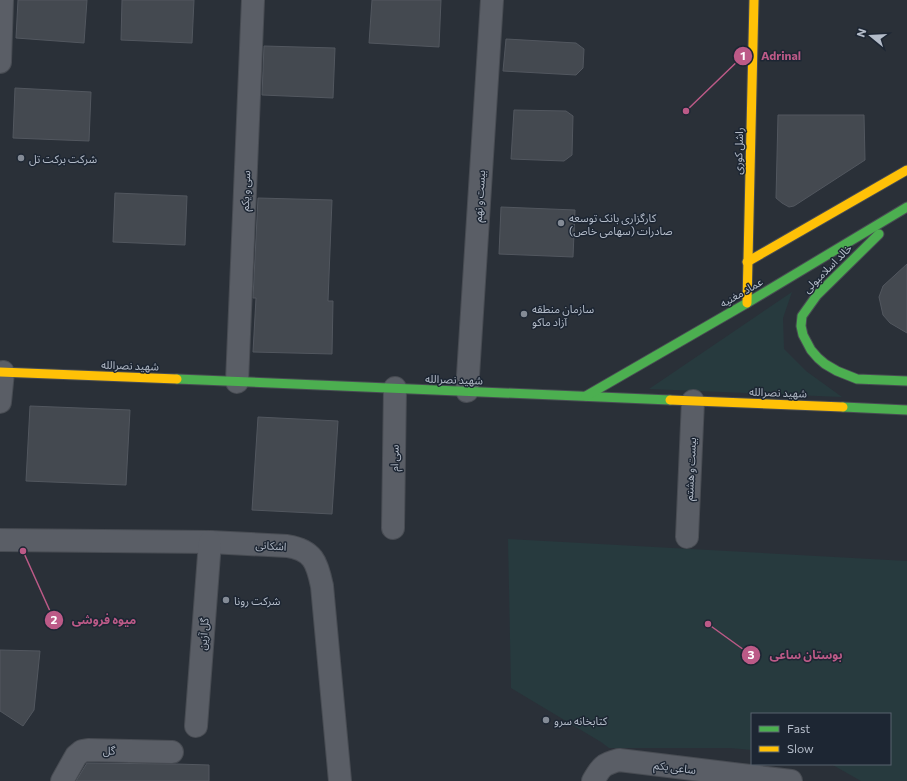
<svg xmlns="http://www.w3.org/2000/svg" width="907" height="781" font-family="Commissioner,'Noto Sans Arabic',sans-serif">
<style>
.green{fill:#273a3e}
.building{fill:#444950;stroke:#52575f}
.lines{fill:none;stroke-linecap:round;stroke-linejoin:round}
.street-casing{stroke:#484c53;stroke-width:24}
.fast-casing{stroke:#484c53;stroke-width:11}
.slow-casing{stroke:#484c53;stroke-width:11}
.street{stroke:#5a5e66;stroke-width:22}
.fast{stroke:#4caf50;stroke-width:9}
.slow{stroke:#ffc107;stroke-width:9}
.poi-dot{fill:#848b96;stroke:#1d2633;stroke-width:1.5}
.labels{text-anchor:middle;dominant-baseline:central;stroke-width:3;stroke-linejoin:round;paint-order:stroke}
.street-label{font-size:11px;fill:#b4bcc9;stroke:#1d2633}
.poi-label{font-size:11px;fill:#b4bcc9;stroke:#1d2633;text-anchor:start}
.leader{fill:none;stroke:#bc5a87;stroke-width:1.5}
.callout-dot{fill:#bc5a87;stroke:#1d2633;stroke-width:1.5}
.mark-label{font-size:12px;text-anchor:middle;font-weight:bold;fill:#fff}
.callout-label{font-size:12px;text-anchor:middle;font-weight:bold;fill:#bc5a87;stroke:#1d2633;stroke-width:3;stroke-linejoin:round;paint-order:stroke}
</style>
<rect width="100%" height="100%" fill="#2a3038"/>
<g class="green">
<polygon points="792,292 783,318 784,349 806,371 842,397 649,389"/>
<polygon points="508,539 907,561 907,781 861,781 831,764 890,764 890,714 752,714 752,750 730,748 609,748 601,742 511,688"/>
</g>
<g class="building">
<polygon points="18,0 87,0 84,43 16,38"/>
<polygon points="122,0 194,0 192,43 121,40"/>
<polygon points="372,0 441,0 439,47 369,43"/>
<polygon points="506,39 576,43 584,49 583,68 576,75 503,71"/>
<polygon points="264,46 335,48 333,98 262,95"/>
<polygon points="15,88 91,92 89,141 13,138"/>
<polygon points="514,110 566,111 573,116 572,155 564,161 511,159"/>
<polygon points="778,115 864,115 865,160 794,206 789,207 782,203 776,198"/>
<polygon points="115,193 187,196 185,245 113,242"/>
<polygon points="258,198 332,200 328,301 333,301 332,354 253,352 256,298 253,298"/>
<polygon points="501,207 575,210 573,257 499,254"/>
<polygon points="907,264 907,333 890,323 883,315 879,297 883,286"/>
<polygon points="30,406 130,410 126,485 26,481"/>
<polygon points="258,417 338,421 332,514 252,510"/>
<polygon points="0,650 40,651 34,710 23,726 0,711"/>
<polygon points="87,763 172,764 176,764 209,765 209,781 76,781"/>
</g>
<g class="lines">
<defs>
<g id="street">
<polyline points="0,62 2,0"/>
<polyline points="237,382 253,0"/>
<polyline points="467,391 492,0"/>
<polyline points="0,402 3,372"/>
<polyline points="393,528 395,388"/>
<polyline points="687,537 693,401"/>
<path d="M 0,540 L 210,542 L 287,546 C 313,550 317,562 322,586 L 340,781"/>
<polyline points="196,726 210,542"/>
<polyline points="62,781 76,756 82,751 88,750 172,752"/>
<path d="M 593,781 C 601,767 603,764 619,760 L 791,781"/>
</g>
<g id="fast">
<polyline points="879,234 817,295 802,316 801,326 803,335 811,350 818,358 825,364 837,371 857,379 907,381"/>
<polyline points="177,379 670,400"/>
<polyline points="586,396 747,303 907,207"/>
<polyline points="843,407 907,410"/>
</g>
<g id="slow">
<polyline points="747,262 907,170"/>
<polyline points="747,303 754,0"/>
<polyline points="0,372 177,379"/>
<polyline points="670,400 843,407"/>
</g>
</defs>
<use href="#street" class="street-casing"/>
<use href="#fast" class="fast-casing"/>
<use href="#slow" class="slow-casing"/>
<use href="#street" class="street"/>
<use href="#fast" class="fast"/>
<use href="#slow" class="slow"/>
</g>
<g class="poi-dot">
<circle cx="21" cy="158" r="4"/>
<circle cx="561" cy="223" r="4"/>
<circle cx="524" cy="314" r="4"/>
<circle cx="226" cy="600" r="4"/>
<circle cx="546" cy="720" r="4"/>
</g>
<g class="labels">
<g class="street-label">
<text transform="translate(738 151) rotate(-88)">راشل کوری</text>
<text transform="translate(245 191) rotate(-88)">سی و یکم</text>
<text transform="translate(479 196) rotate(-86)">بیست و نهم</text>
<text transform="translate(827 268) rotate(-45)">خالد اسلامبولی</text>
<text transform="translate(741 292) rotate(-30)">عماد مغنیه</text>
<text transform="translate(130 365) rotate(2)">شهید نصرالله</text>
<text transform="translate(454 379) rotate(2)">شهید نصرالله</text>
<text transform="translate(778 392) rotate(2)">شهید نصرالله</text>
<text transform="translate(394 458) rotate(-89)">سی ام</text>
<text transform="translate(690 469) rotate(-87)">بیست و هشتم</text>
<text transform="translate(271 545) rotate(4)">اشکانی</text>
<text transform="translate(203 634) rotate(-86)">گل آزین</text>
<text transform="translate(109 750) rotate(1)">گل</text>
<text transform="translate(675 767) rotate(7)">ساعی یکم</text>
</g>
<g class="poi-label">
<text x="29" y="158">شرکت برکت تل</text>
<text x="569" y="217">کارگزاری بانک توسعه<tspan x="569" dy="13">صادرات (سهامی خاص)</tspan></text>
<text x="532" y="308">سازمان منطقه<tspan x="532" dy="13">آزاد ماکو</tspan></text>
<text x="234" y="600">شرکت رونا</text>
<text x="554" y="720">کتابخانه سرو</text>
</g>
</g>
<path class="leader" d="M686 111L743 56M23 551L54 620M708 624L751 655"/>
<g class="callout-dot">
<circle cx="686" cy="111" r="4"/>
<circle cx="23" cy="551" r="4"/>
<circle cx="708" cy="624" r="4"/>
<circle cx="743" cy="56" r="10"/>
<circle cx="54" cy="620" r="10"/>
<circle cx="751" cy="655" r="10"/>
</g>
<g class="mark-label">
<text x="743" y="60">1</text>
<text x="54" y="624">2</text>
<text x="751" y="659">3</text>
</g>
<g class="callout-label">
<text x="781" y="60">Adrinal</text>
<text x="104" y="624">میوه فروشی</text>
<text x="806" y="659">بوستان ساعی</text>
</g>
<rect x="751" y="713" width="140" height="52" fill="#1d2633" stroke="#59626f"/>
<rect x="759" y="726" width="20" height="6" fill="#4caf50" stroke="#59626f"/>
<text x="787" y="733" font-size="12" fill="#b4bcc9">Fast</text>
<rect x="759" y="746" width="20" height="6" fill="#ffc107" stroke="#59626f"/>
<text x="787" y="753" font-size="12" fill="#b4bcc9">Slow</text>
<g transform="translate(871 36) rotate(288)" stroke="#1d2633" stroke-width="3" paint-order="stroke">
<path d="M0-3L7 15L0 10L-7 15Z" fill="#b4bcc9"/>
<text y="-6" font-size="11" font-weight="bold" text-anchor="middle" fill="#b4bcc9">N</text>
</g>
</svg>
